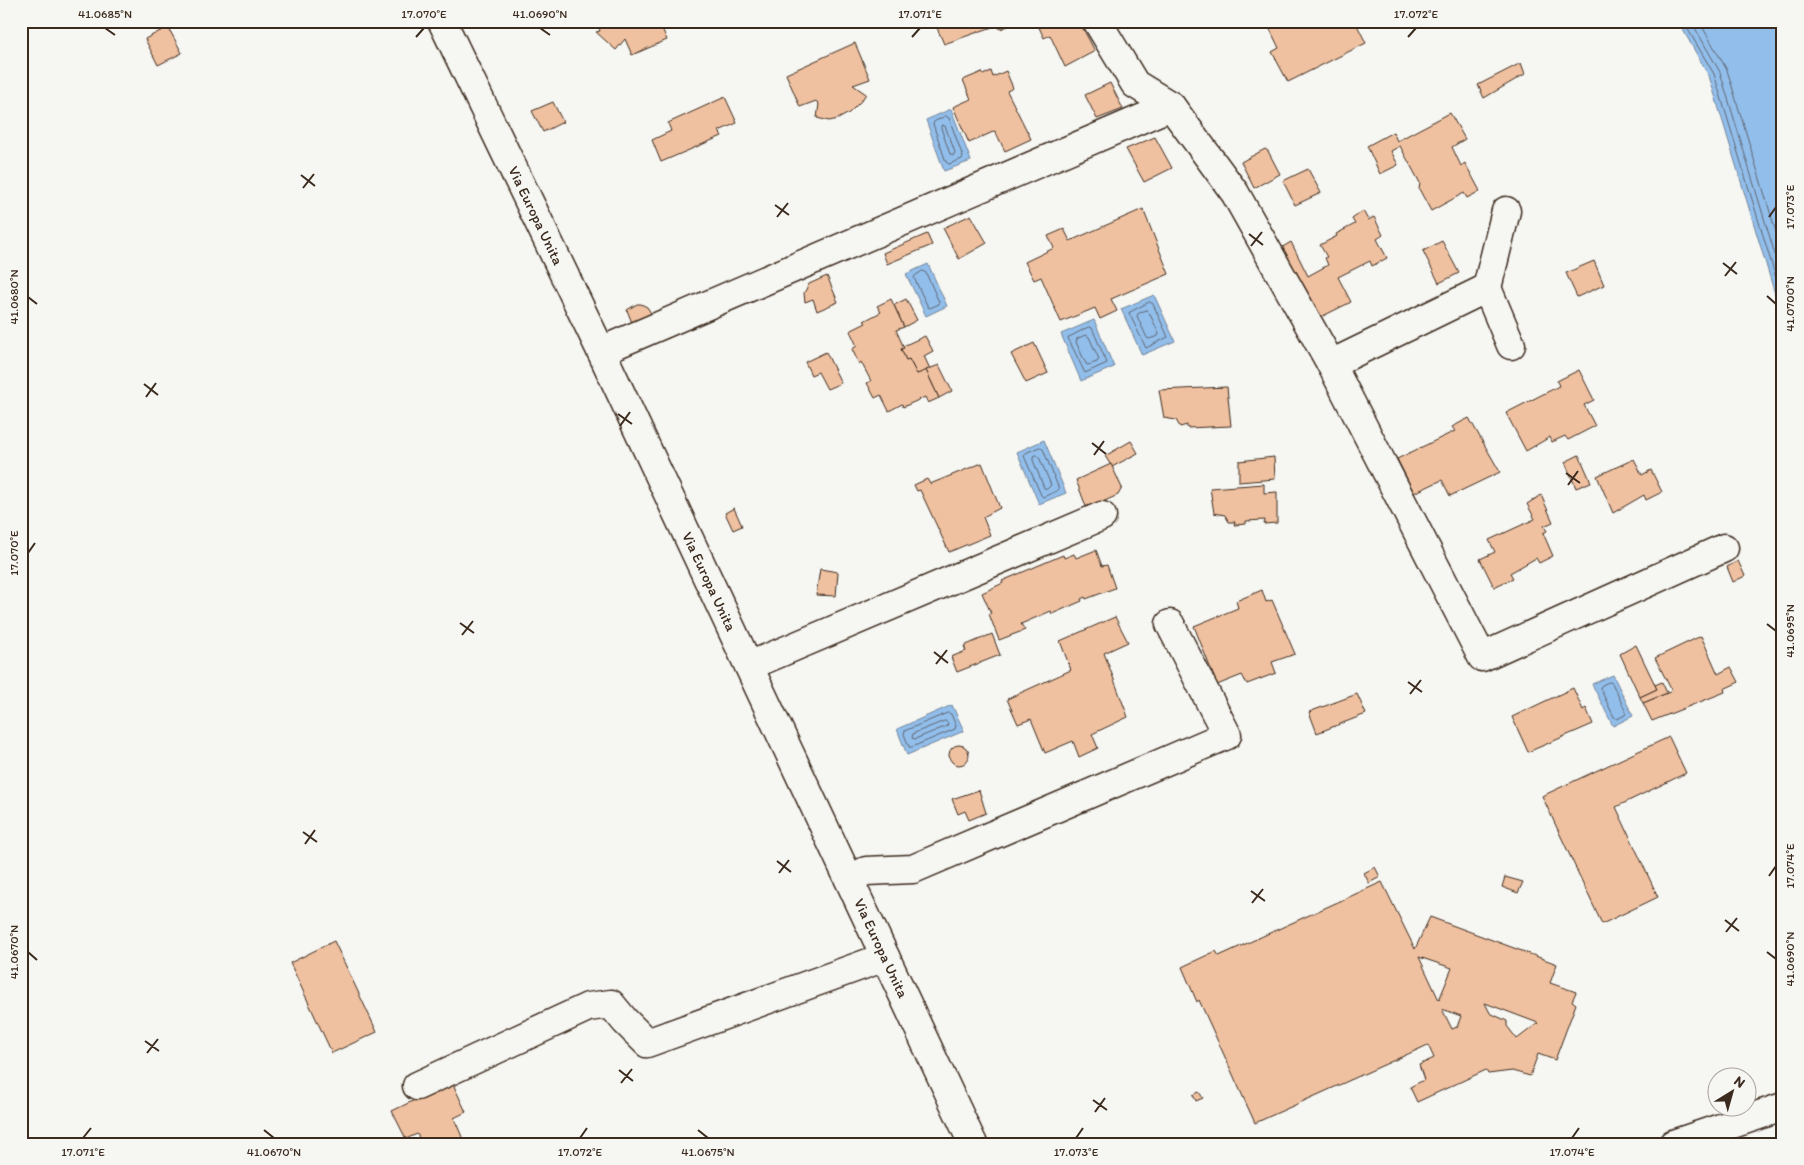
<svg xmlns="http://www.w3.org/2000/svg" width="1804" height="1165" font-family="Itim,sans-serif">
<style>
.water{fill:#92beeb;stroke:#6f8399}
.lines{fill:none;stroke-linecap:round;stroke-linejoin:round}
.shore{stroke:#5e6570;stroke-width:1}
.building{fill:#f0c1a0;stroke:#3b2a1e;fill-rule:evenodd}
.minor-casing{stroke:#3b2a1e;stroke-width:31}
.minor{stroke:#f6f6f2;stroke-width:28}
.ticks{fill:none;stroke:#3b2a1e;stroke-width:2}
.labels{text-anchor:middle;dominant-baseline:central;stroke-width:4;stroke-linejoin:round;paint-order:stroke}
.street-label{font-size:15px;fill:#3b2a1e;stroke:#f6f6f2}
.neatline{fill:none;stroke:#3b2a1e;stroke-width:2}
.ticks-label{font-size:12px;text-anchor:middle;fill:#3b2a1e}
</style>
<rect width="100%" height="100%" fill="#f6f6f2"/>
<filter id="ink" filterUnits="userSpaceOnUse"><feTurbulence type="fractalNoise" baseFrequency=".02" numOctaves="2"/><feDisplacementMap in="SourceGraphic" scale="10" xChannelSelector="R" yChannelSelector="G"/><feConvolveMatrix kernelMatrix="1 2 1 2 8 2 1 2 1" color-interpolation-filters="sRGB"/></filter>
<g filter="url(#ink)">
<g class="water">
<polygon points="1678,21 1783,21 1783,314 1775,294 1709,76"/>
<polygon points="951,109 971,161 944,171 926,120"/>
<polygon points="928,264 947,306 926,316 906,274"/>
<polygon points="1154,295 1175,341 1142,355 1121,309"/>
<polygon points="1094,320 1114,367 1081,381 1061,334"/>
<polygon points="1044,440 1066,493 1039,504 1017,452"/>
<polygon points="1613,675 1633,716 1613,726 1592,684"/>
<polygon points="952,705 964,731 907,755 897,729"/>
</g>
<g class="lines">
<g class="shore">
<polyline points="1683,21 1714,74 1783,301"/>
<polyline points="1691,21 1720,72 1783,281"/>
<polyline points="1699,21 1727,70 1783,255"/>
<polygon points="946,116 949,118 963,157 962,159 949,164 946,162 933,124 934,122"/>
<polygon points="942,125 945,126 955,152 953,156 950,154 941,128"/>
<polygon points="923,271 926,273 939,302 939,304 930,308 928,307 914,278 915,276"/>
<polygon points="1150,302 1153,304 1168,337 1146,348 1129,313"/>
<polygon points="1147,310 1149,312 1159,334 1158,336 1149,339 1147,338 1137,316 1138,314"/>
<polygon points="1089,327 1092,328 1107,363 1085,373 1068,338"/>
<polygon points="1086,335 1089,337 1099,359 1097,362 1088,365 1086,364 1076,342 1077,339"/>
<polygon points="1040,447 1043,449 1059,489 1057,491 1043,497 1041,495 1024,456 1026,453"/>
<polygon points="1037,455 1039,457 1051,485 1047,489 1044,488 1033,460 1033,457"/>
<polygon points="1609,682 1612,683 1626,712 1625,715 1617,719 1614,717 1600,688 1601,686"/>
<polygon points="948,713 951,714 956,726 955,729 912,747 909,747 904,734 905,731"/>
<polygon points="945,721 948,723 947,726 915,739 912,738 913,734"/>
</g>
</g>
<g class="building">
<polygon points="597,21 659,21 667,40 632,55 625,39 616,50 596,32 600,31"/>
<polygon points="934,21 1022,21 1000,29 998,25 944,44"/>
<polygon points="1036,21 1079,21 1095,51 1065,67 1050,35 1044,38"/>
<polygon points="1266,21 1355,21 1366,43 1288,82 1272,52 1279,48"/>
<polygon points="168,27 182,53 158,65 145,39"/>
<polygon points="855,43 870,79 853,85 866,94 861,101 849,113 838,119 829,121 817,118 819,104 816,101 800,107 786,74"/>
<polygon points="1521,63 1525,74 1484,98 1478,85"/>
<polygon points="991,71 993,77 1006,71 1013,88 1007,91 1031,139 1005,151 995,131 969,143 953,107 971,99 963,80 982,72 983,75"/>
<polygon points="1110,83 1123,109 1097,119 1085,95"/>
<polygon points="725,97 737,123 719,131 722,136 661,162 652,140 671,131 668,123"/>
<polygon points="553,102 563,122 543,132 532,111"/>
<polygon points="1450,113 1465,139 1452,147 1461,166 1465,163 1480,191 1467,198 1464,193 1431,211 1419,189 1420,183 1400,146 1391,151 1398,165 1380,174 1367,146 1393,132 1397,141"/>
<polygon points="1155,137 1172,168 1144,182 1126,149"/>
<polygon points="1265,149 1268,151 1280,174 1254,188 1241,162"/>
<polygon points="1308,169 1321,193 1295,205 1283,181"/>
<polygon points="1143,209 1169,274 1111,299 1117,311 1100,319 1095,308 1061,322 1041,277 1034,280 1025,262 1054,248 1048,236 1064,229 1070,241"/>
<polygon points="1363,211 1368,220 1374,217 1383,235 1377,239 1387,258 1372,266 1370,261 1338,277 1351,302 1321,317 1302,283 1299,284 1281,248 1291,242 1308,276 1328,265 1325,258 1327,257 1320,245 1337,236 1336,234 1355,224 1352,219"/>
<polygon points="971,215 987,243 959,259 943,228"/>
<polygon points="927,234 932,245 887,264 883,253"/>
<polygon points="1442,241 1459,273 1439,283 1423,251"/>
<polygon points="1594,261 1604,285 1577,297 1566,273"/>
<polygon points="827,276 838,302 817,311 813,299 805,302 804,293 809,284"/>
<polygon points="891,299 904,327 896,330 904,348 901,349 906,360 909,359 917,374 926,370 939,398 928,403 925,397 903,407 902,404 889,411 881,395 875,398 867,383 871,381 861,362 859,364 852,349 857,346 850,331 866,323 864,321 881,312 877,306"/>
<polygon points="906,299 917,320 904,327 894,305"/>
<polygon points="637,304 641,304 647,307 651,313 652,319 634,328 627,310"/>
<polygon points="925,336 933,351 924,356 930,369 917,374 909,359 906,360 901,349 904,348 903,346"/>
<polygon points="1034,343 1048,373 1026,383 1011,354"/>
<polygon points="826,352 841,383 827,389 818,372 811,375 805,362"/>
<polygon points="939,365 952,391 939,398 926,370"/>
<polygon points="1579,370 1594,400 1584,405 1595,426 1568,440 1565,436 1552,442 1550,437 1526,451 1506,413 1559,386 1557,381"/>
<polygon points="1227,387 1231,426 1187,428 1187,425 1180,427 1176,420 1164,418 1159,390"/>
<polygon points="1469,418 1500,472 1450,496 1442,480 1414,493 1397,459 1455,431 1452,427"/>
<polygon points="1131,441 1138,453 1112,467 1105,456"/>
<polygon points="1579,455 1591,482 1576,488 1565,462"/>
<polygon points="1274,457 1275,479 1239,482 1239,461"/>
<polygon points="1634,459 1642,475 1651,470 1662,492 1646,500 1644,495 1613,513 1597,476"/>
<polygon points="982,463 1000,508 983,517 990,535 949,552 920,490 917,491 914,485 927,479 930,484"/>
<polygon points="1111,464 1122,488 1118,495 1087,509 1076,480"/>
<polygon points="1264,484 1264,493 1277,492 1277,523 1264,524 1265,520 1246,521 1246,524 1234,525 1235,522 1229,522 1225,515 1214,513 1210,488"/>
<polygon points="1541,495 1553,522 1544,526 1547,531 1543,533 1553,556 1539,563 1536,558 1510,573 1513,578 1494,587 1480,559 1495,552 1489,540 1535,519 1527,504"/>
<polygon points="734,508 742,526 733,530 725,513"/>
<polygon points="1096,550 1102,566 1107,565 1115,588 1086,599 1085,597 1081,599 1082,601 1052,614 1051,611 1021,624 1025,630 999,640 989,614 991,613 982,593 1003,583 1002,581 1063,555 1064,558 1074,554 1076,558"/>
<polygon points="1738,561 1745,576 1733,582 1727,567"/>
<polygon points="820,569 838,572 836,596 816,595"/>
<polygon points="1262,590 1266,602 1272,600 1295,654 1272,662 1276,673 1247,684 1242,675 1217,685 1194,626 1238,608 1236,601"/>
<polygon points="1115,617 1128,642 1104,653 1128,717 1092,734 1098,748 1079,757 1073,741 1045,753 1031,719 1018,724 1007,699 1071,670 1060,641"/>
<polygon points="992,634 1000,655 957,672 951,657 966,651 964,646"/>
<polygon points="1701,636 1718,674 1731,667 1739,682 1724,689 1725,692 1652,721 1643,703 1672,691 1655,658"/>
<polygon points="1636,645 1657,689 1640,697 1620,654"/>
<polygon points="1662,682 1667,693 1643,703 1640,697 1657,689 1655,685"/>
<polygon points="1573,688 1583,710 1586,708 1593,724 1528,752 1512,717"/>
<polygon points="1357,694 1366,714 1317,733 1309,712"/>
<polygon points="1669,737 1686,773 1616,807 1658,897 1602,924 1542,796"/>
<circle cx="959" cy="755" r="10"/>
<polygon points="979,790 986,813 969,820 965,811 958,814 952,799"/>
<polygon points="1375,867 1380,877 1369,883 1364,873"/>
<polygon points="1505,877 1523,882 1518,893 1502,887"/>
<path d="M 1382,882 L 1415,949 L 1430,917 L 1557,964 L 1550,983 L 1576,992 L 1572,1001 L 1576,1004 L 1555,1060 L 1538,1054 L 1530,1076 L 1512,1071 L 1488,1074 L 1486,1070 L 1417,1102 L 1410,1087 L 1424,1080 L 1419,1065 L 1434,1058 L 1428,1045 L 1255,1123 L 1199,1000 L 1197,1002 L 1182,967 L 1216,951 L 1219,956 ZM 1419,957 L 1452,968 L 1439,1000 ZM 1485,1003 L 1538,1023 L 1517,1039 L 1507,1026 L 1507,1021 L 1490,1013 ZM 1442,1009 L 1461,1016 L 1457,1027 L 1452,1029 Z"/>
<polygon points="334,941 377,1032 332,1053 290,963"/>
<polygon points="452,1082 466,1112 454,1118 465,1144 422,1144 417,1134 406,1139 392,1111"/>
<polygon points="1199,1092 1203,1098 1196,1101 1193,1095"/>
</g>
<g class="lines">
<defs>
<g id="minor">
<path id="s1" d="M 442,21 L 601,351 L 973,1144"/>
<polyline points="1097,21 1135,84 1171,106 1235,193 1331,364 1482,657 1724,548"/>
<polyline points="1487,288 1506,211"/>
<polyline points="601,351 1171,106"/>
<polyline points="1331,364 1487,288 1511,345"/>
<polyline points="749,666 1102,516"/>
<polyline points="849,879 866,871 913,869 1227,735 1170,624"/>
<polyline points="417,1086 588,1007 611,1004 625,1021 647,1043 885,957"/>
<polyline points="1673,1144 1783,1107"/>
</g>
</defs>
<use href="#minor" class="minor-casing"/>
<use href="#minor" class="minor"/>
</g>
</g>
<path class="ticks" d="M 105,28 L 115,35M 540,28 L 550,35M 416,37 L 424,28M 912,37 L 920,28M 1408,37 L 1416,28M 301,175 L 315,186M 303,188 L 314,174M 775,205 L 789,215M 777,217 L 788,203M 1769,217 L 1776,207M 1249,234 L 1263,245M 1251,246 L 1262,232M 1723,263 L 1737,274M 1725,276 L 1736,262M 1767,296 L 1776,304M 28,297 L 37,304M 144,384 L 158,395M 146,397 L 156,383M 618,414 L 632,424M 620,426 L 630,412M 1092,443 L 1106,454M 1094,455 L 1104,441M 1566,473 L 1580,483M 1568,485 L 1578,471M 28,553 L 35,543M 460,623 L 474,633M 1767,624 L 1776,631M 462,635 L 473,621M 934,652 L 948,663M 936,664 L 947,650M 1408,682 L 1422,692M 1410,694 L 1421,680M 303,832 L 317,842M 305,844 L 315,830M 777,861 L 791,872M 779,873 L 789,860M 1769,876 L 1776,866M 1251,891 L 1265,901M 1252,903 L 1263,889M 1725,920 L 1739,931M 1726,932 L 1737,918M 28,952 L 37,960M 1767,952 L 1776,959M 145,1041 L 159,1051M 147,1053 L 158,1039M 619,1070 L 633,1081M 621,1083 L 632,1069M 1093,1100 L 1107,1110M 1095,1112 L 1105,1098M 264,1130 L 274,1138M 698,1130 L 708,1138M 83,1138 L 91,1128M 580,1138 L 587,1128M 1076,1138 L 1083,1128M 1572,1138 L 1579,1128"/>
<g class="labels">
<g class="street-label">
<text stroke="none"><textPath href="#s1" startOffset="216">Via Europa Unita</textPath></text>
<text stroke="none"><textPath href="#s1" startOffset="621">Via Europa Unita</textPath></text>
<text stroke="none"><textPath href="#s1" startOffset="1026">Via Europa Unita</textPath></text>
</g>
</g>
<rect width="1804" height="1165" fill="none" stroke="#f6f6f2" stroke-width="55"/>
<g transform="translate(1732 1092) rotate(37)"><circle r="24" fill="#f6f6f2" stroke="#aba49d"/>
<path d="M0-4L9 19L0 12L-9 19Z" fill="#3b2a1e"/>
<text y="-8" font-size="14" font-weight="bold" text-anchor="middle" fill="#3b2a1e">N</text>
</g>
<rect x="28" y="28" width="1748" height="1110" class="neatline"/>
<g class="ticks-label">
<text x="105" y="18">41.0685°N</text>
<text x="424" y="18">17.070°E</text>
<text x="540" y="18">41.0690°N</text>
<text x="920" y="18">17.071°E</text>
<text x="1416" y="18">17.072°E</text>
<text transform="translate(1790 207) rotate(-90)" y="4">17.073°E</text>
<text transform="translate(14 297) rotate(-90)" y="4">41.0680°N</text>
<text transform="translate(1790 304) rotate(-90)" y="4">41.0700°N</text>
<text transform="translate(14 553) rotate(-90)" y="4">17.070°E</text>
<text transform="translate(1790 631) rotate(-90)" y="4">41.0695°N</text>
<text transform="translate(1790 866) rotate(-90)" y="4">17.074°E</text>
<text transform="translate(14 952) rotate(-90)" y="4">41.0670°N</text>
<text transform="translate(1790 959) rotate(-90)" y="4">41.0690°N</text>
<text x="83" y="1156">17.071°E</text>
<text x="274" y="1156">41.0670°N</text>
<text x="580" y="1156">17.072°E</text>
<text x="708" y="1156">41.0675°N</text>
<text x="1076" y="1156">17.073°E</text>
<text x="1572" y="1156">17.074°E</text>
</g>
</svg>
